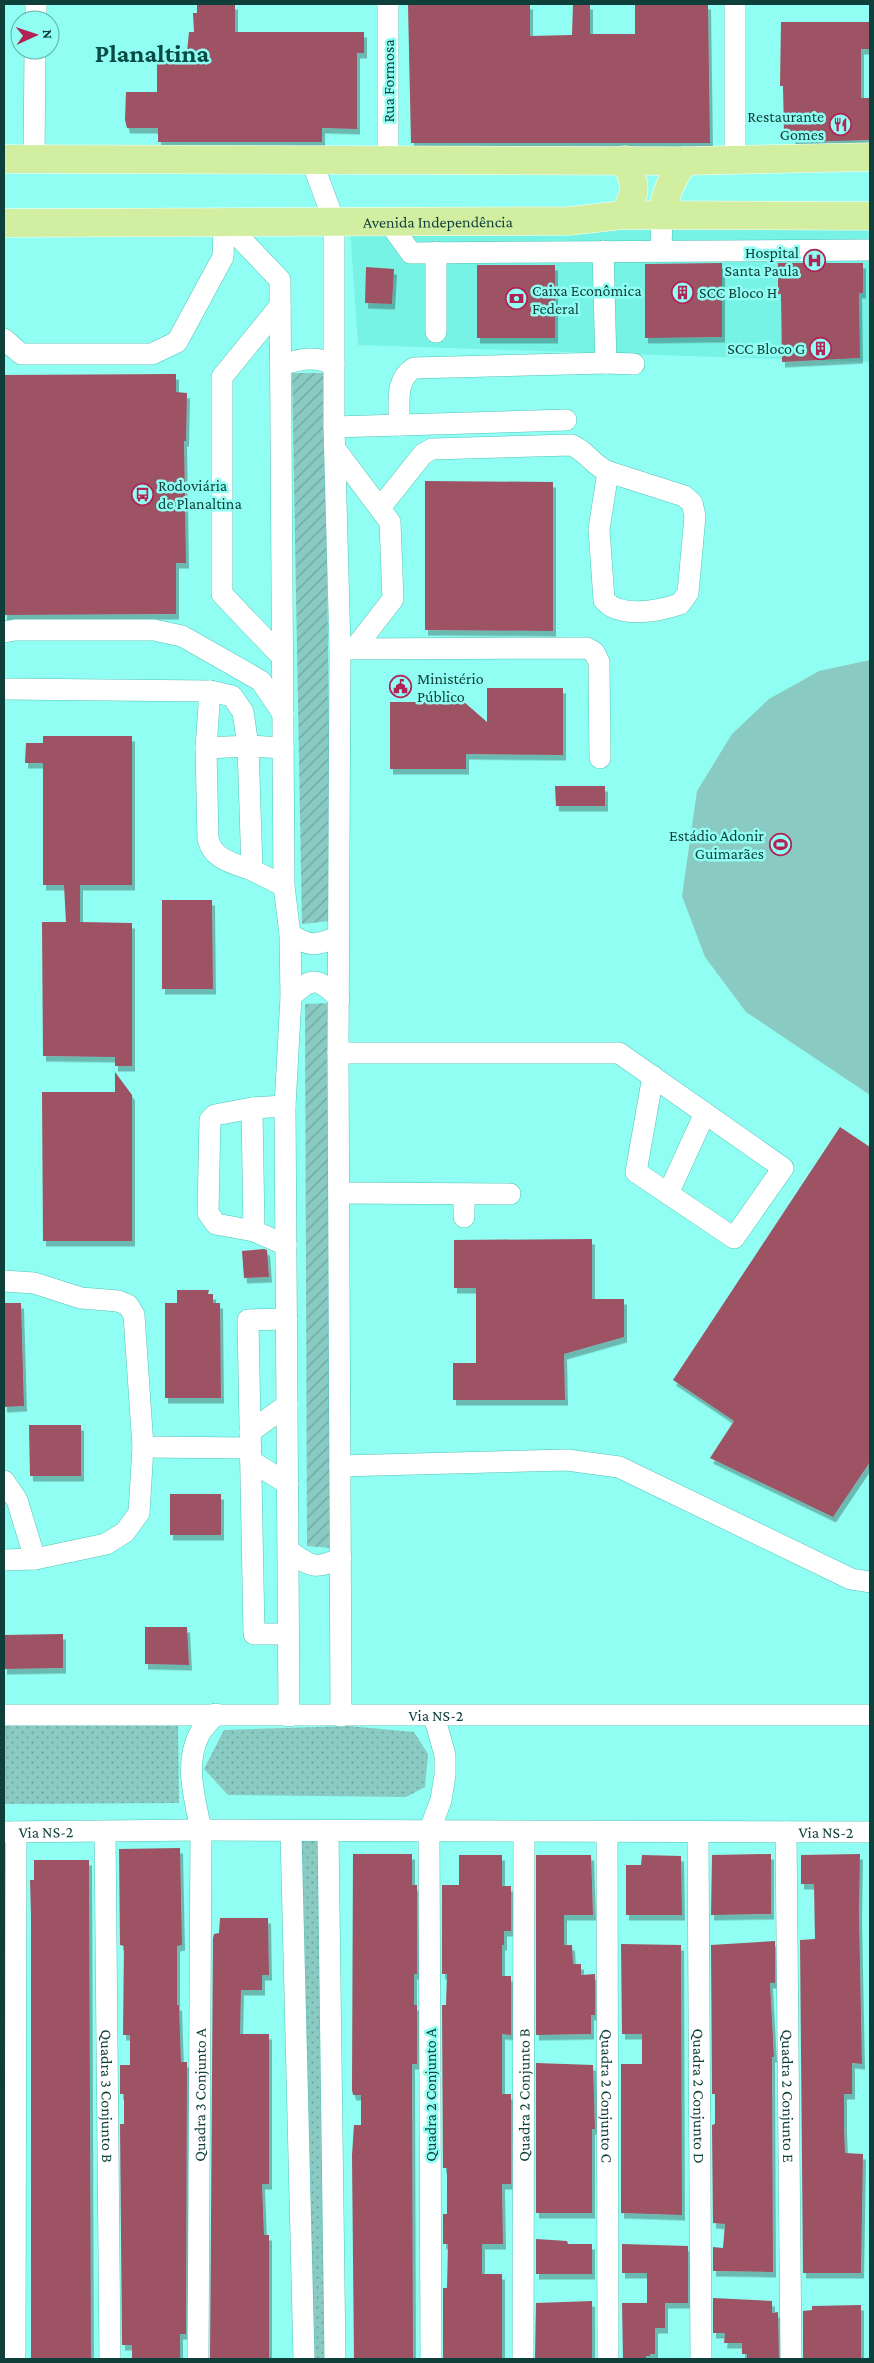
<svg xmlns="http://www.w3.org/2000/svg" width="874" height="2363" font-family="'Crimson Pro',serif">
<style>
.built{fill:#77f3e6}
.grass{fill:#89cac2}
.park{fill:url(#park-dots)}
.garden{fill:url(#garden-furrows)}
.building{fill:#9d5263;filter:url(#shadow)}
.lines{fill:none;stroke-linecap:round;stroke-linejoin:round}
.minor-casing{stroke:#53c3b8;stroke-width:22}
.major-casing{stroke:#fff;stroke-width:29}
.minor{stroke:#fff;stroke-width:21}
.major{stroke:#d2eea1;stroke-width:28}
.labels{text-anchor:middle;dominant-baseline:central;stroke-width:5;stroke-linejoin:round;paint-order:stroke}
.street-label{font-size:16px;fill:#0e3f3b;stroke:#90fef2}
.poi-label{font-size:16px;fill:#0e3f3b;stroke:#90fef2;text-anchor:end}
.town-label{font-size:26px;font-weight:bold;fill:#084b45;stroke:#90fef2}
</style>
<defs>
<pattern id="park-dots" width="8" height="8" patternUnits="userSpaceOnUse" patternTransform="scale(1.25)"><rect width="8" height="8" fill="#89cac2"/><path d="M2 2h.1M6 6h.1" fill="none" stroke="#6ea59f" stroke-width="1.8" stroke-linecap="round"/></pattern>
<pattern id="garden-furrows" width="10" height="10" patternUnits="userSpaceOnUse" patternTransform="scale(1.25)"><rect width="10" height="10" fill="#89cac2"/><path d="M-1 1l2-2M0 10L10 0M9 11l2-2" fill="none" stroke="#6ea59f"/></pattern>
<filter id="shadow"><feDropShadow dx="3" dy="5.5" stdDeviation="0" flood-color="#0004"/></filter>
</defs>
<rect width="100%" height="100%" fill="#90fef2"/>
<polygon class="built" points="870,227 870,362 358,345 350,228"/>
<polygon class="grass" points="870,660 870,1095 746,1012 705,957 682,896 697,791 732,734 769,699 819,671"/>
<g class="park">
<polygon points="4,1721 178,1721 179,1803 4,1804"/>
<polygon points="348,1726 414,1732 428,1754 425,1787 406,1797 228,1795 204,1769 224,1730"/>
<polygon points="322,1837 326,2359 311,2359 297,1838"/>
</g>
<g class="garden">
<polygon points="292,373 325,373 331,921 302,924"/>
<polygon points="330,1003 331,1548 307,1546 305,1004"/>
</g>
<g class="building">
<polygon points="197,4 235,4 235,32 364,32 364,53 357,53 357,129 322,128 322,142 158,142 158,128 127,128 125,120 126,92 157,92 157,53 187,52 189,32 194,32 193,13 197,13"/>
<polygon points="408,4 530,4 530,36 572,35 573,4 590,4 590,34 635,34 635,4 708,4 710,143 411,143"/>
<polygon points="781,22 870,22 870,49 861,49 861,98 870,98 870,140 802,142 802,140 792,141 793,133 784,133 783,86 780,86"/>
<polygon points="722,263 722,337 645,338 645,264"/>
<polygon points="778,263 863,263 863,293 859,293 860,358 782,362 781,294 778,294"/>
<rect x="477" y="265" width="78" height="73"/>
<polygon points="366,267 394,269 392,304 365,303"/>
<polygon points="176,374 176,392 187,393 186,441 184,441 186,563 176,563 176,614 4,615 4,375"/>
<polygon points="425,481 553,482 553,631 425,630"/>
<polygon points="487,688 563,688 563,755 466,754 466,769 390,769 390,702 430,702 445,690 455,694 487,722"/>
<polygon points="43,736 132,736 132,885 80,885 80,922 132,923 132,1066 115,1066 115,1057 43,1056 42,922 66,922 64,885 43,885 43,763 25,763 26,743 43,743"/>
<polygon points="555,786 605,786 605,806 556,806"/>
<polygon points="162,900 212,900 213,989 162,989"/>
<polygon points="115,1072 132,1095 132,1241 43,1241 42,1092 115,1092"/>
<polygon points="840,1127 870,1147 870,1462 833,1517 710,1458 734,1421 673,1380"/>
<polygon points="592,1239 592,1299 624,1299 624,1337 564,1354 565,1400 453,1400 453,1363 476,1363 476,1288 454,1288 454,1240"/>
<polygon points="264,1249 267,1250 269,1277 244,1278 242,1251"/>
<polygon points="177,1290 209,1290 208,1294 213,1294 213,1303 220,1303 221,1398 165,1398 165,1303 177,1303"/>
<polygon points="4,1303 21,1303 24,1406 4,1407"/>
<polygon points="29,1425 81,1425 81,1476 30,1476"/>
<rect x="170" y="1494" width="51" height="41"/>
<polygon points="145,1627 187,1627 189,1665 145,1664"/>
<polygon points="63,1634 63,1668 4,1669 4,1635"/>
<polygon points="180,1848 182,1945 177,1946 177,2005 179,2005 181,2062 187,2062 186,2334 180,2334 180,2359 132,2359 132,2345 122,2345 120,2124 124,2124 124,2094 120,2094 120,2065 130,2065 130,2035 123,2035 124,1946 120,1945 119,1849"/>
<polygon points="353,1854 412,1854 412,1885 417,1885 417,1974 414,1974 414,2005 417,2005 417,2064 412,2064 413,2359 354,2359 352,2155 354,2125 361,2125 361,2095 353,2095 352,2090"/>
<polygon points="771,1854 771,1914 711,1915 712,1855"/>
<polygon points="860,1854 859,1914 862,2064 852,2063 852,2094 844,2094 844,2127 845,2153 863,2154 861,2273 803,2273 800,1940 815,1939 814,1884 801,1884 801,1855"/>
<polygon points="459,1855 502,1855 502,1886 511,1886 511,1931 504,1931 504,1945 502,1945 502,1976 511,1976 511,2035 502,2034 502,2094 511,2094 511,2184 502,2184 503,2244 482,2244 482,2274 502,2274 502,2359 443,2359 443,2288 447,2288 448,2244 443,2244 443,2214 447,2214 447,2168 443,2168 442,2005 446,2005 447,1974 442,1974 442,1885 459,1885"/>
<polygon points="536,1855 591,1855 593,1915 564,1915 564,1945 572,1945 573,1964 581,1964 581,1975 595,1974 595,2015 591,2015 591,2034 536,2035"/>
<polygon points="642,1855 681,1856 682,1915 626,1915 626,1865 641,1865"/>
<polygon points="34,1860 89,1860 91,2359 31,2359 31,1915 30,1880 34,1880"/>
<polygon points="220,1918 268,1918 269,1975 262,1975 262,1990 241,1990 240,2034 269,2034 269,2184 262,2184 264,2235 269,2235 269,2359 210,2359 213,1938 214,1934 219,1933"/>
<polygon points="775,1941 775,1983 770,1983 774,2057 772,2057 773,2272 713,2271 713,2247 723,2248 725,2224 713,2223 712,2125 715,2124 715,2094 712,2094 711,1945"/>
<polygon points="621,1944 681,1945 682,2215 621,2213 621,2064 642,2064 642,2034 622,2034"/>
<polygon points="536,2063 593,2065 595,2129 592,2129 592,2213 536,2213"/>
<polygon points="536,2239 567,2241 568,2244 592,2244 592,2274 536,2274"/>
<polygon points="622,2244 688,2246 688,2303 665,2303 665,2328 655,2328 655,2354 650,2354 650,2356 646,2356 646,2359 623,2359 622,2303 647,2303 647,2273 622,2273"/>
<polygon points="713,2298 772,2301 772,2313 778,2312 779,2359 747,2359 747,2354 742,2354 742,2343 724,2343 725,2333 713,2333"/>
<polygon points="592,2301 592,2359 535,2359 536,2303"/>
<polygon points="861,2305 861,2359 803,2359 803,2311 812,2310 812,2306"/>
</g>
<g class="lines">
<defs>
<g id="minor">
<polyline points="388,4 388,159"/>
<polyline points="735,4 735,159"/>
<polyline points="36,20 36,4"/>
<polyline points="34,159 35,50"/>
<polyline points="311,159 334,221 334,427 340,649 338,1053 341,1716"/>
<polyline points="213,221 241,239 280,280 284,886 290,934 291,997 285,1106 289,1716"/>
<polyline points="388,221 411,253 870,250"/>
<polyline points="661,250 662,215"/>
<polyline points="603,251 606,363 634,364"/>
<polyline points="280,306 222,377 222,594 283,658"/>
<polyline points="436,332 436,252"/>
<polyline points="4,339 21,354 152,354 177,342 223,257 224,228"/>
<path d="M 281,365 C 300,359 316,355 334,365"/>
<path d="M 399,425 C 400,404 394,380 414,368 L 606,363"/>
<polyline points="334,427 566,420"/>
<polyline points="336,450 390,522 393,599 355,648"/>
<path d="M 380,508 L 423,454 L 432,449 L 571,445 C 586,450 594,467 609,472 C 634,480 659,488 684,496 L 692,503 L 695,516 L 688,593 L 680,604 C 659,611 620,619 604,600 L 599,529 L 608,472"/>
<polyline points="4,632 15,630 154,630 182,636 261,681 283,714"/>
<polyline points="340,649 587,648 594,652 599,662 600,758"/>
<polyline points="4,689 210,691 232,696 243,712 248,746 206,748"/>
<path d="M 210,691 L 206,748 L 208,839 C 213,860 233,863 252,870"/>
<polyline points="283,748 248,746 252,870 284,886"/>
<path d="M 290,934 C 311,948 316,945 338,937"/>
<path d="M 291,997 C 312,976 318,978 339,998"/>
<polyline points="338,1053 619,1053 783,1168 734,1238 636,1172 653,1076"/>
<polyline points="285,1106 252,1108 254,1231 286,1245"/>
<polyline points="252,1108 215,1115 210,1120 208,1213 216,1224 254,1231"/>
<polyline points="339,1193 510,1194"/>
<polyline points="668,1194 705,1113"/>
<polyline points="464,1217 464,1194"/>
<polyline points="4,1281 34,1283 81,1298 118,1301 128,1305 134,1315 143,1447 139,1513 125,1532 106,1544 35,1559 4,1560"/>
<polyline points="287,1319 248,1320 254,1634 288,1634"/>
<polyline points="250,1432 287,1405"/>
<polyline points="143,1447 251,1448"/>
<polyline points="251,1461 288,1484"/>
<polyline points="340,1466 567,1460 619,1467 851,1579 870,1582"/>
<polyline points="4,1481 17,1500 35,1559"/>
<path d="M 289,1551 C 312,1568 316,1569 341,1558"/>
<path id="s1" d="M 4,1715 L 870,1715"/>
<path id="s2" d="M 4,1832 L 201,1830 L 870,1832"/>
<path id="s3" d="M 105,1832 L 110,2359"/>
<polyline points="291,1832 304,2359"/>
<polyline points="328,1832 335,2359"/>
<path id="s4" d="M 607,1832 L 608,2359"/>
<path id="s5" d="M 698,1832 L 701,2359"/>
<path id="s6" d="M 786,1832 L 791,2359"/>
<polyline points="15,2359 16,1832"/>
<path id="s7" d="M 198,2359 L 201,1830 C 195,1799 184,1765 199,1735 C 203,1727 210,1721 216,1714"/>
<polyline points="431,2359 429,1832 441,1800 445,1775 445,1755 434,1716"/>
<path id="s8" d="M 523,2359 L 524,1832"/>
</g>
<g id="major">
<polyline points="4,159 685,161 870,157"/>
<path d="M 623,215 C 638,193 636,183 625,160"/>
<path d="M 662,215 C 665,194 672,177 685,161"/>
<path id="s9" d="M 4,223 L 569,221 L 623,215 L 870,216"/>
</g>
</defs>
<use href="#minor" class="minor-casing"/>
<use href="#major" class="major-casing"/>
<use href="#minor" class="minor"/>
<use href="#major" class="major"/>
</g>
<defs>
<symbol id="restaurant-ring" viewBox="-11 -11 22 22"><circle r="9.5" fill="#90fef2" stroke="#b22355" stroke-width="1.5"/><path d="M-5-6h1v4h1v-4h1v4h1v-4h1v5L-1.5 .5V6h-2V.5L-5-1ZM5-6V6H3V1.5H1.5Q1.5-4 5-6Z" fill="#b22355"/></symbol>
<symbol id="hospital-ring" viewBox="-11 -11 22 22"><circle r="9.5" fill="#90fef2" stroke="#b22355" stroke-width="1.5"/><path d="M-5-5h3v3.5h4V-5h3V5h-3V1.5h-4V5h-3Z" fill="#b22355"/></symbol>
<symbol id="building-ring" viewBox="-11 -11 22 22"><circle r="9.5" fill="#90fef2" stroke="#b22355" stroke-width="1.5"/><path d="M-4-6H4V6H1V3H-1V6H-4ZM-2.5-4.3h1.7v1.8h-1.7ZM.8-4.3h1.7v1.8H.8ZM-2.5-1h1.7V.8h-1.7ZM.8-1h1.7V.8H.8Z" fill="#b22355"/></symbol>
<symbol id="bank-ring" viewBox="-11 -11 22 22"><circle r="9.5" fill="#90fef2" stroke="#b22355" stroke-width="1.5"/><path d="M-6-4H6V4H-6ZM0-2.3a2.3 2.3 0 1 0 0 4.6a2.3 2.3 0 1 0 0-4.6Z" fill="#b22355"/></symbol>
<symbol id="bus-ring" viewBox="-11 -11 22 22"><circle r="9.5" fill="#90fef2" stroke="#b22355" stroke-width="1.5"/><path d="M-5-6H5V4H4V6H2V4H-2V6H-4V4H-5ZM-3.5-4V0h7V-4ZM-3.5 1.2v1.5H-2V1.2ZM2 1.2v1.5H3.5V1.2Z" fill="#b22355"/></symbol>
<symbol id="civic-ring" viewBox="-11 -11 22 22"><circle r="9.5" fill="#90fef2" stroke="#b22355" stroke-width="1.5"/><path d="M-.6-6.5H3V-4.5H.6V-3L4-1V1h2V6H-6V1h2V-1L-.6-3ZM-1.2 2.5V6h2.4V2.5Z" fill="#b22355"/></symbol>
<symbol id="stadium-ring" viewBox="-11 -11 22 22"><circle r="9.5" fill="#90fef2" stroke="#b22355" stroke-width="1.5"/><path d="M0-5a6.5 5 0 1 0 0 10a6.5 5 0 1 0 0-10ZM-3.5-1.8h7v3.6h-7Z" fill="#b22355"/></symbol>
</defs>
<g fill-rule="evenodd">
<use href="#restaurant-ring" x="828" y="112" width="25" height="25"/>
<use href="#hospital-ring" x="802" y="248" width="25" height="25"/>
<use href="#building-ring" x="670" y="280" width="25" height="25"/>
<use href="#bank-ring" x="504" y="286" width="25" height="25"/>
<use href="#building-ring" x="808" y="336" width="25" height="25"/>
<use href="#bus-ring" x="130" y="482" width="25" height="25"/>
<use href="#civic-ring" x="388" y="674" width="25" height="25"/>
<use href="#stadium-ring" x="768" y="832" width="25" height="25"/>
</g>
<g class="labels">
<g class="street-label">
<text transform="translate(388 81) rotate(-90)">Rua Formosa</text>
<text stroke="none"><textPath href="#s9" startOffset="434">Avenida Independência</textPath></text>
<text stroke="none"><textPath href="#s1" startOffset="432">Via NS-2</textPath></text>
<text stroke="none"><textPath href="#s2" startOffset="42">Via NS-2</textPath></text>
<text stroke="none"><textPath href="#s2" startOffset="822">Via NS-2</textPath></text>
<text stroke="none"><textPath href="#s3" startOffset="264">Quadra 3 Conjunto B</textPath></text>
<text stroke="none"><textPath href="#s7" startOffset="264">Quadra 3 Conjunto A</textPath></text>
<text transform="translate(430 2095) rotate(-90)">Quadra 2 Conjunto A</text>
<text stroke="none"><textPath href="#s8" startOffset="264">Quadra 2 Conjunto B</textPath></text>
<text stroke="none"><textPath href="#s4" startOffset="264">Quadra 2 Conjunto C</textPath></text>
<text stroke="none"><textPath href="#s5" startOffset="264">Quadra 2 Conjunto D</textPath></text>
<text stroke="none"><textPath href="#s6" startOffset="264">Quadra 2 Conjunto E</textPath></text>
</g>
<g class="poi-label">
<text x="824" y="116">Restaurante<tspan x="824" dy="18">Gomes</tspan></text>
<text x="799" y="252">Hospital<tspan x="799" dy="18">Santa Paula</tspan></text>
<text x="532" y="290" text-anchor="start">Caixa Econômica<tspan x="532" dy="18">Federal</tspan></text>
<text x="699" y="292" text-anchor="start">SCC Bloco H</text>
<text x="805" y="348">SCC Bloco G</text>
<text x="158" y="485" text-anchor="start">Rodoviária<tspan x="158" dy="18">de Planaltina</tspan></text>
<text x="417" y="678" text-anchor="start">Ministério<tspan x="417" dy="18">Público</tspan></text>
<text x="764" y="835">Estádio Adonir<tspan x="764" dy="18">Guimarães</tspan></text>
</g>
<g class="town-label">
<text x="152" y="53">Planaltina</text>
</g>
</g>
<rect width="874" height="2363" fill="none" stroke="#0e3f3b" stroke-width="10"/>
<g transform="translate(35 35) rotate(87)"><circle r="24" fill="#90fef2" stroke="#5cb2a9"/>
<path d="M0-4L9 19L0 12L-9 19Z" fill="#b22355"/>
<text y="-8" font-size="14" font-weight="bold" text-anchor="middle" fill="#0e3f3b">N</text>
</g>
</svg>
